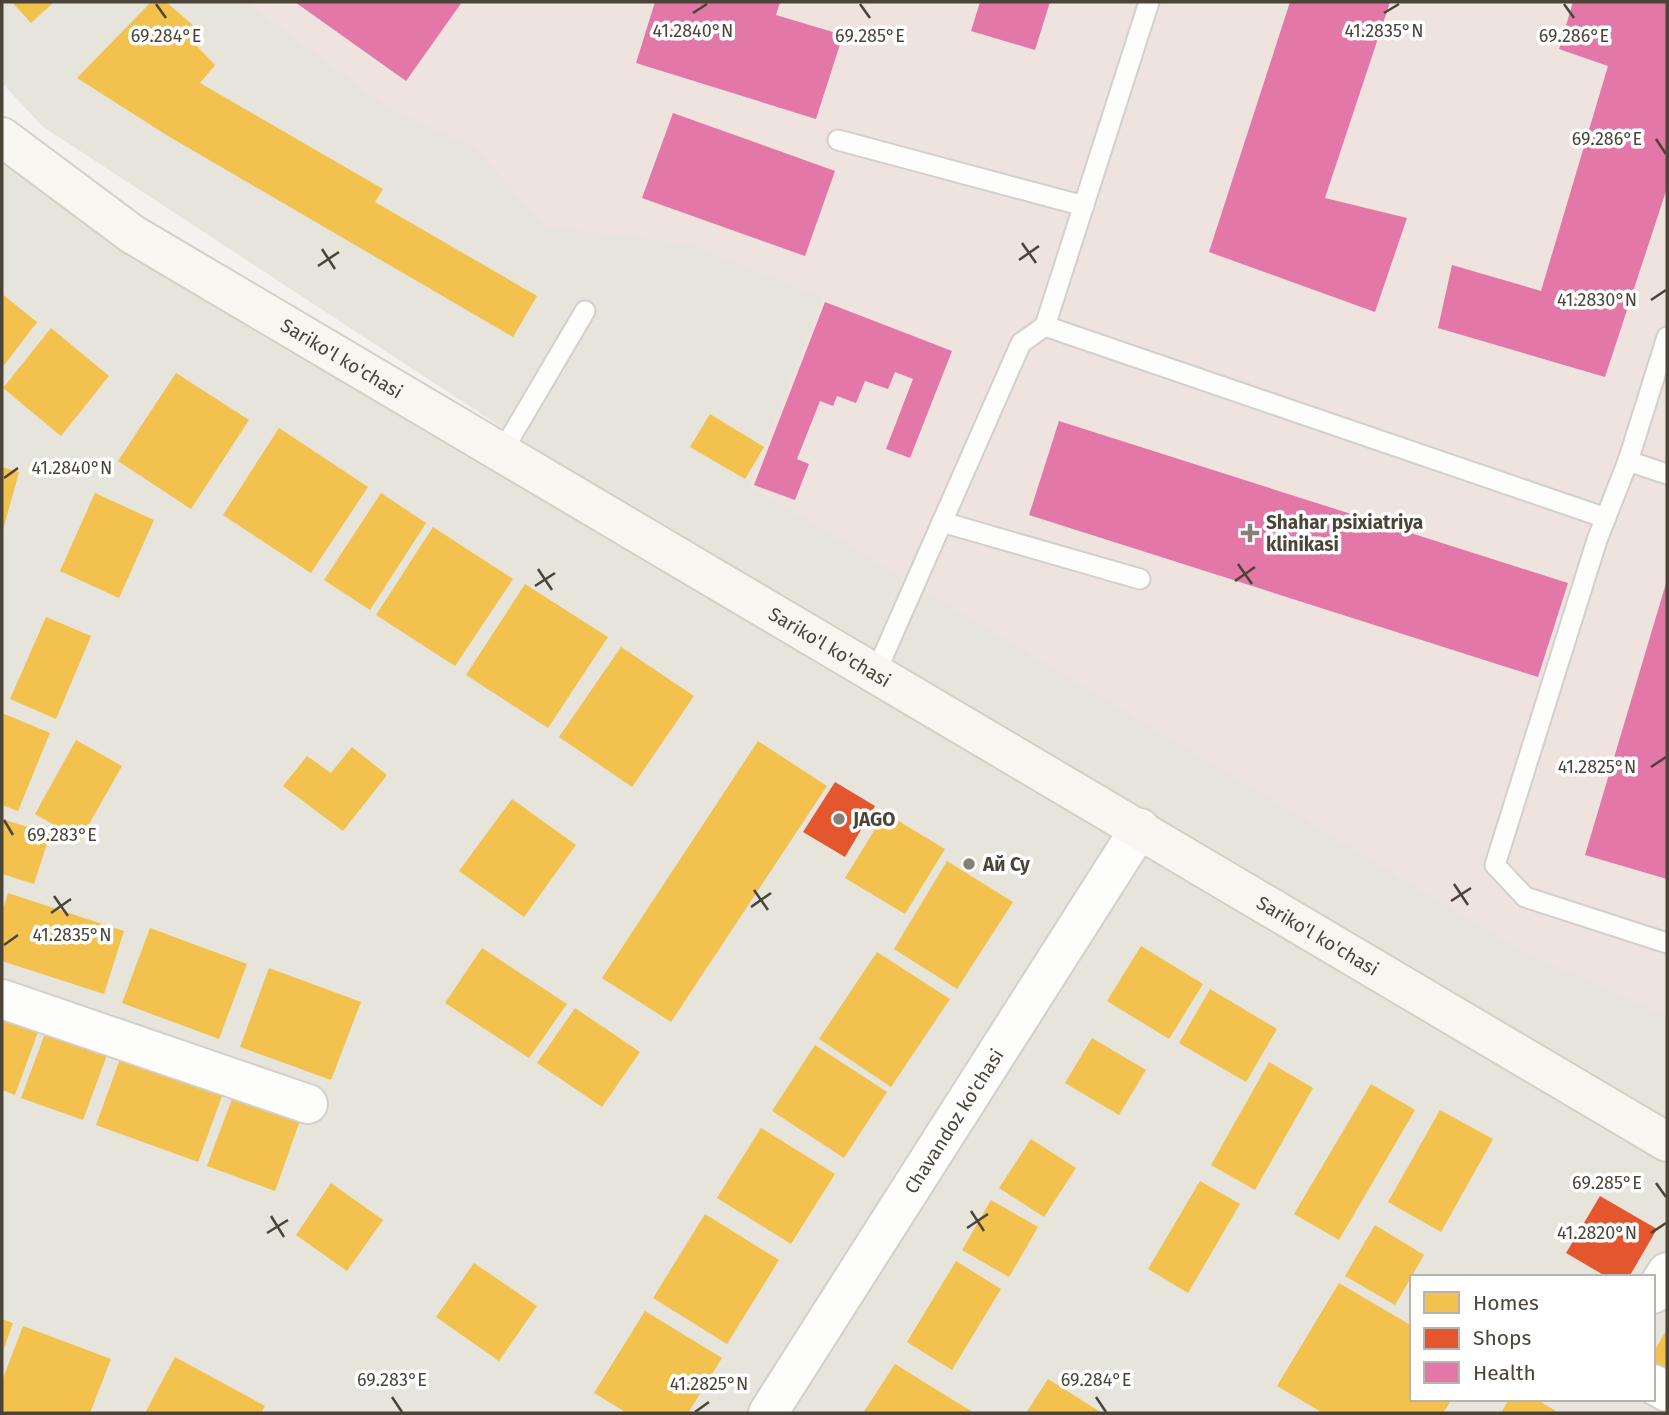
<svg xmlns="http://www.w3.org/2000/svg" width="1669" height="1415" font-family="'Fira Sans',sans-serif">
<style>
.residential{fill:#e7e4dc;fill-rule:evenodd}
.medical{fill:#eee3df}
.homes{fill:#f2c14e}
.shops{fill:#e4572e}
.health{fill:#e377a8}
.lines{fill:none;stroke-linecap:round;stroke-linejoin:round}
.service-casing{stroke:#d2d0cb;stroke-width:23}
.minor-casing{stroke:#d2d0cb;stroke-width:42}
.secondary-casing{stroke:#d3cfc5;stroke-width:42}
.service{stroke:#fdfdfc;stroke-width:19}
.minor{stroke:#fdfdfc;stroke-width:38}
.secondary{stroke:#f7f6f1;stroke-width:38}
.ticks{fill:none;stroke:#4b4439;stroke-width:2.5}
.poi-dot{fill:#868178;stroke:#fff;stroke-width:2.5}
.labels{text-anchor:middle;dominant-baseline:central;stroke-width:7;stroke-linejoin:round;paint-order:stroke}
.street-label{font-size:19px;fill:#4b4439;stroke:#fff}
.poi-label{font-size:19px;font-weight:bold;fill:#4b4439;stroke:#fff;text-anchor:start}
.ticks-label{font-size:18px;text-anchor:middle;fill:#4b4439;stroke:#fff;stroke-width:7;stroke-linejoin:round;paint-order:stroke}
</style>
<rect width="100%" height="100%" fill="#f4f2ee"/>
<path class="residential" d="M 2,2 L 1667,2 L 1667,1413 L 2,1413 L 2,137 L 858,661 L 42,126 L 2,83 ZM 1412,1277 L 1653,1277 L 1653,1399 L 1412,1399 Z"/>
<polygon class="medical" points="246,2 1667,2 1667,1016 1524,952 749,485 823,298 688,244 547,227 475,148 387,107"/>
<g class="homes">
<polygon points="12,2 54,2 31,23"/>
<polygon points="151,2 166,2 201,32 191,40 215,65 200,83 383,189 375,202 537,296 513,337 168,136 77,78"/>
<polygon points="2,294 37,322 2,368"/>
<polygon points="51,328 109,376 61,436 3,388"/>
<polygon points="176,373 249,420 191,509 118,461"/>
<polygon points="710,414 764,447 745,479 690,447"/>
<polygon points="279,428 368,487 311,573 223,515"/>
<polygon points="2,467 19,472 3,530 2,529"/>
<polygon points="95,493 154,520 119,598 60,571"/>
<polygon points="381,493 426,523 370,610 324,580"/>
<polygon points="433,527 513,579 455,666 376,615"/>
<polygon points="525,584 608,637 548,728 466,675"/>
<polygon points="46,617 91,636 56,719 10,699"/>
<polygon points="621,647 694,696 632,787 559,737"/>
<polygon points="2,713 50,733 18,811 2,805"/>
<polygon points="76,740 122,766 80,840 35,814"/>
<polygon points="758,741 827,786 671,1022 602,978"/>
<polygon points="352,747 387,775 343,831 283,786 307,756 331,773"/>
<polygon points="512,799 576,845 524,917 459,871"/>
<polygon points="885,813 945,849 905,914 845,878"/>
<polygon points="2,819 50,834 34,884 2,874"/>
<polygon points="947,861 1013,902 957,989 894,949"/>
<polygon points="8,893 124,931 104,994 2,961 2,912"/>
<polygon points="150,928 247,964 219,1039 122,1003"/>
<polygon points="1141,946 1203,984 1169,1039 1107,1001"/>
<polygon points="482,948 567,1004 529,1058 445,1003"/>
<polygon points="877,952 950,999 891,1087 819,1039"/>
<polygon points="269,968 361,1002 331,1080 240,1047"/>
<polygon points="1210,989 1277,1029 1246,1082 1179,1043"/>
<polygon points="2,1008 42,1021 15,1095 2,1090"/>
<polygon points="575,1008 640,1052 602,1107 537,1063"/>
<polygon points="49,1023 111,1044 83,1120 21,1098"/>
<polygon points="1092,1038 1146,1070 1119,1115 1065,1083"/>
<polygon points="815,1045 887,1092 844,1158 772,1111"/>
<polygon points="124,1048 226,1085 198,1162 96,1125"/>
<polygon points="1269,1062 1313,1088 1255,1190 1211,1165"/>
<polygon points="1371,1084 1415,1110 1339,1240 1294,1214"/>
<polygon points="236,1088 303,1112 275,1191 207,1166"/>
<polygon points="1440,1110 1493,1139 1441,1232 1388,1202"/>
<polygon points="761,1128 835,1174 791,1244 717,1198"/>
<polygon points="1031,1139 1076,1168 1044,1217 999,1188"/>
<polygon points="1200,1181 1240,1204 1188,1293 1148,1269"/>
<polygon points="331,1183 383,1220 347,1271 296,1235"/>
<polygon points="991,1200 1038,1227 1009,1277 962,1250"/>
<polygon points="705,1214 779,1260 727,1344 653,1298"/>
<polygon points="1375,1225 1424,1255 1395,1305 1345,1276"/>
<polygon points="956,1261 1001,1289 952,1370 907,1342"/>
<polygon points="474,1263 537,1306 499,1361 436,1317"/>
<polygon points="1339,1283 1412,1326 1412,1399 1452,1399 1443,1413 1323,1413 1277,1386"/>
<polygon points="645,1311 722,1358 688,1413 627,1413 594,1393"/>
<polygon points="2,1319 13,1323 2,1354"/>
<polygon points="23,1326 111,1359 90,1413 10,1413 2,1410 2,1381"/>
<polygon points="1667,1329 1667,1374 1653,1366 1653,1353"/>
<polygon points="175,1357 265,1406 261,1413 145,1413"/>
<polygon points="895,1364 966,1408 975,1413 863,1413"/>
<polygon points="1048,1379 1102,1413 1026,1413"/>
<polygon points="1509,1399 1536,1399 1559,1413 1501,1413"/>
</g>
<g class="shops">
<polygon points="835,782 875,806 845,857 803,832"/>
<polygon points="1600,1196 1657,1229 1629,1277 1607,1277 1566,1253"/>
</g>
<g class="health">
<polygon points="295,2 462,2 406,81"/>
<polygon points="655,2 780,2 776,15 843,35 816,119 636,63"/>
<polygon points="980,2 1050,2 1035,50 971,31"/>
<polygon points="1290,2 1390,2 1325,198 1407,218 1375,312 1209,252"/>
<polygon points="1573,2 1667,2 1667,188 1605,377 1438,328 1452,265 1541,291 1608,66 1559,49"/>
<polygon points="673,113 835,171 805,256 642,198"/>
<polygon points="825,302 952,351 910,458 886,449 913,379 895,372 888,389 865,381 856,403 837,396 833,406 820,401 797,459 809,464 795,500 754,485"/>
<polygon points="1059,421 1568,583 1538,677 1029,515"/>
<polygon points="1667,580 1667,879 1585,855"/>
</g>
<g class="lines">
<defs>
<g id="service">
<polyline points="838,140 1084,206"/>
<polyline points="1045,326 1149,2"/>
<polyline points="1667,337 1628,461 1597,540 1495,865 1525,897 1667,943"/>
<polyline points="502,452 585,311"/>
<polyline points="1628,461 1667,474"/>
<polyline points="942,522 1140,579"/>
<polyline points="876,672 1021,343 1045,326 1606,518"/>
</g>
<g id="minor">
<polyline points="2,999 308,1104"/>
<polyline points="1653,1294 1667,1272"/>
<polyline points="1653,1384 1667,1392"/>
<path id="s1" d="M 768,1413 L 1140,828"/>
</g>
<g id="secondary">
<path id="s2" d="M 2,137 L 132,234 L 1667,1142"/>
</g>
</defs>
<use href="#service" class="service-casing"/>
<use href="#minor" class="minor-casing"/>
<use href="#secondary" class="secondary-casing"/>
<use href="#service" class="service"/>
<use href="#minor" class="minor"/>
<use href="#secondary" class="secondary"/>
</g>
<path class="ticks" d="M 156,4 L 166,18M 860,4 L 870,18M 1564,4 L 1574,18M 693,13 L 707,4M 1384,13 L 1399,4M 1656,139 L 1666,154M 1022,243 L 1036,263M 322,249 L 335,269M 1019,260 L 1039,246M 318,266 L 339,252M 1651,300 L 1666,290M 4,478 L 18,468M 1238,564 L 1252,584M 538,569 L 552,590M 1235,581 L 1255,567M 535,586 L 555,573M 1651,767 L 1666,757M 4,820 L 13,835M 1454,884 L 1468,905M 754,890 L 768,910M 54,896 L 68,916M 1451,901 L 1471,888M 751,907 L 771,893M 51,913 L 71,899M 4,945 L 18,935M 1656,1183 L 1666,1197M 971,1211 L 984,1231M 271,1216 L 284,1237M 967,1228 L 988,1214M 267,1233 L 288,1220M 1651,1233 L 1666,1223M 392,1397 L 402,1412M 1096,1397 L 1106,1412M 695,1412 L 709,1402"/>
<g class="poi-dot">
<path d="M1246.5 522.5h7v7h7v7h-7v7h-7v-7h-7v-7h7z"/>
<circle cx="839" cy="819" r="7"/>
<circle cx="969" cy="864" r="7"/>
</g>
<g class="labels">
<g class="street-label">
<text stroke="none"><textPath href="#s2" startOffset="406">Sariko'l ko'chasi</textPath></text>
<text stroke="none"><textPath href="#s2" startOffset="973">Sariko'l ko'chasi</textPath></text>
<text stroke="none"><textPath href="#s2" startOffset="1540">Sariko'l ko'chasi</textPath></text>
<text stroke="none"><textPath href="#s1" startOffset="346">Chavandoz ko'chasi</textPath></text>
</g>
<g class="poi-label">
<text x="1266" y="522">Shahar psixiatriya<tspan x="1266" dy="22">klinikasi</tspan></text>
<text x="853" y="819">JAGO</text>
<text x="983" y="864">Ай Су</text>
</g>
</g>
<g class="ticks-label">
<text x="693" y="37">41.2840°N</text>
<text x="1384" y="37">41.2835°N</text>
<text x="1574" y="42">69.286°E</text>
<text x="166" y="42">69.284°E</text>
<text x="870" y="42">69.285°E</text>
<text x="1607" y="145">69.286°E</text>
<text x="1597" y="306">41.2830°N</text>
<text x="72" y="474">41.2840°N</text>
<text x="1597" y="773">41.2825°N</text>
<text x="62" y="841">69.283°E</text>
<text x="72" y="941">41.2835°N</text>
<text x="1607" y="1189">69.285°E</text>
<text x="1597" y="1239">41.2820°N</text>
<text x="392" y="1386">69.283°E</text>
<text x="1096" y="1386">69.284°E</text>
<text x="709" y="1390">41.2825°N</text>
</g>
<rect width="1669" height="1415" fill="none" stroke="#4b4439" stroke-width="7"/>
<rect x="1410" y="1275" width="245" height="126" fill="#ffffff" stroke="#b7b4b0" stroke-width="2"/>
<rect x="1424" y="1292" width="35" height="21" fill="#f2c14e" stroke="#b7b4b0" stroke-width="2"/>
<text x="1473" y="1310" font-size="21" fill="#4b4439">Homes</text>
<rect x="1424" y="1328" width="35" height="21" fill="#e4572e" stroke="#b7b4b0" stroke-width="2"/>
<text x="1473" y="1345" font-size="21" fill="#4b4439">Shops</text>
<rect x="1424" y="1362" width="35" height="21" fill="#e377a8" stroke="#b7b4b0" stroke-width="2"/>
<text x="1473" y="1380" font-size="21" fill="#4b4439">Health</text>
</svg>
